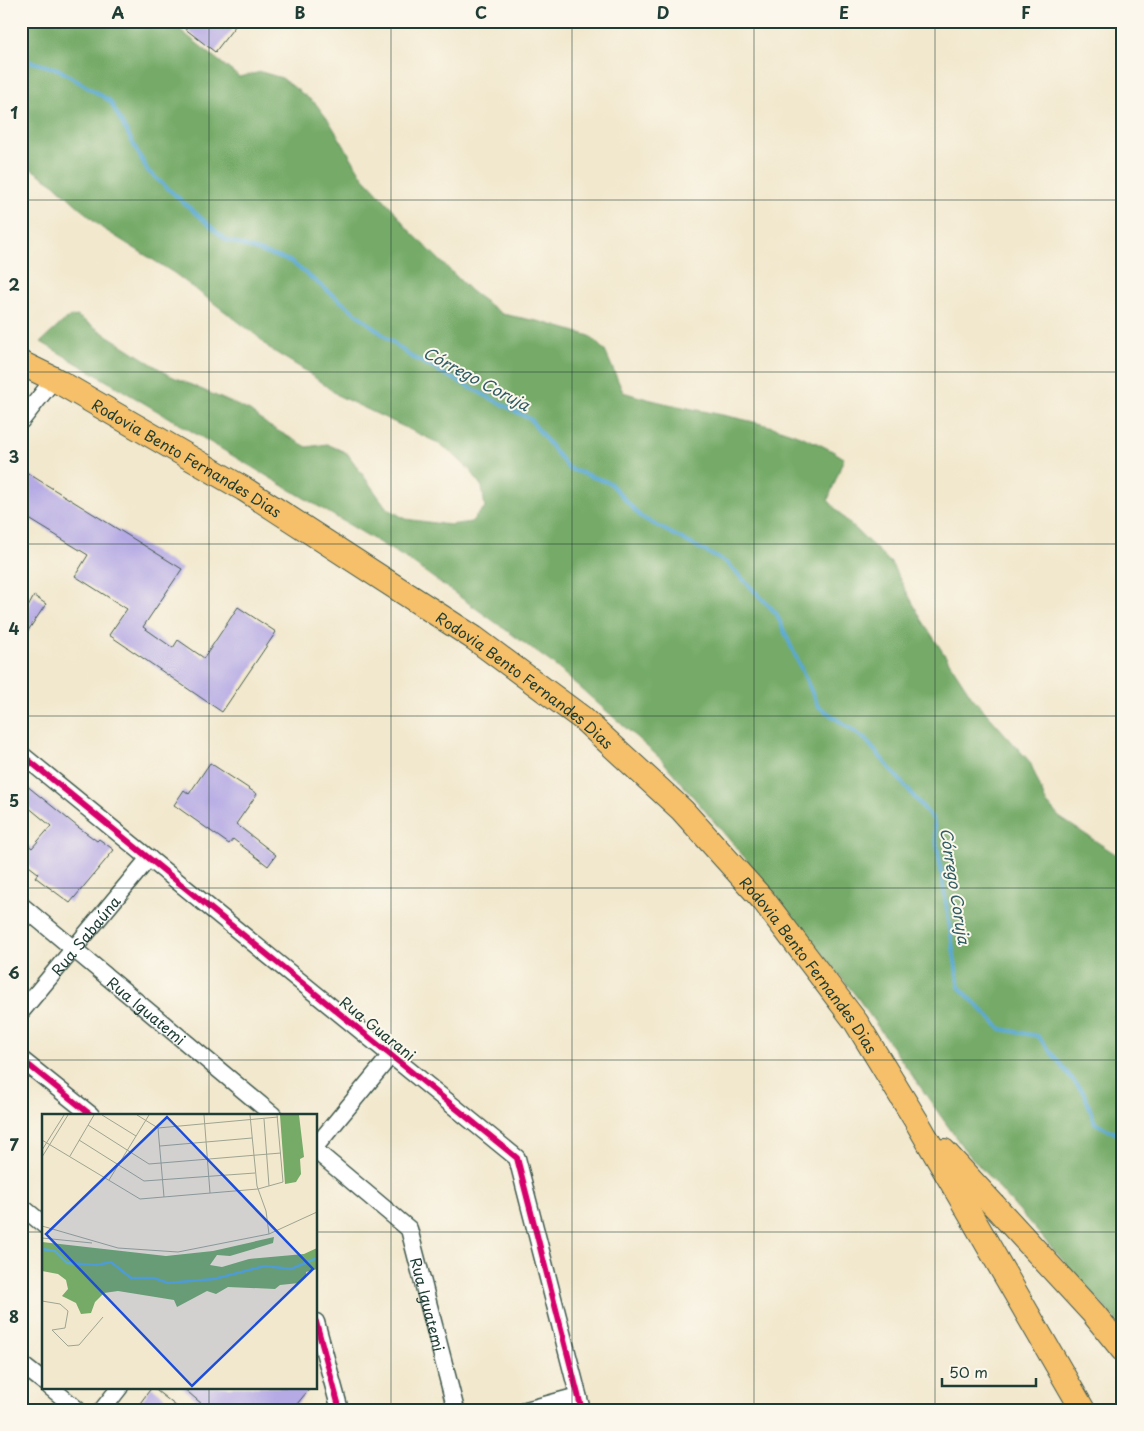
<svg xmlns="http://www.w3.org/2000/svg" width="1144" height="1431" font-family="'Playpen Sans',sans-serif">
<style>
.forest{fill:#75aa67;stroke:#4a744e}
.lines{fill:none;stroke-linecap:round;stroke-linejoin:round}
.stream{stroke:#59a9d3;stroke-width:4}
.building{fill:#b6aae4}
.minor-casing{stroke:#3f574b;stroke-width:19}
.highway-casing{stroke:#3f574b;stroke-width:26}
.minor{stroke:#fff;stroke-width:16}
.highway{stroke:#f6c06b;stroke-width:24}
.cycleway-casing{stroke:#fbf7ec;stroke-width:9}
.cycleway{stroke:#d6006c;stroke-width:6}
.grid{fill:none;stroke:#1f3d34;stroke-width:1;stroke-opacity:0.55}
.labels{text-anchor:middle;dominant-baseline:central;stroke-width:4;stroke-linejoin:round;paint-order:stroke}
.street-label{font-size:15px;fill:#1f3d34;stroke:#fbf7ec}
.water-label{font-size:16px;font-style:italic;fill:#305d64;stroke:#fbf7ec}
.inset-river{fill:none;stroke:#59a9d3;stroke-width:2.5}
.inset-road{fill:none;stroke:#9ea490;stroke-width:1}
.view{fill:#1d4ed8;fill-opacity:0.15;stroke:#1d4ed8;stroke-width:2.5}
.inset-edge{fill:none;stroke:#1f3d34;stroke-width:2.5}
.neatline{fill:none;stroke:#1f3d34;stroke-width:2}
.grid-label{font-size:16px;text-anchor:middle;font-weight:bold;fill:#1f3d34}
</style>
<rect width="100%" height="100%" fill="#fbf7ec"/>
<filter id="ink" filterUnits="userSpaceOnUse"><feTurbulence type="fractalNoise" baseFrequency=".02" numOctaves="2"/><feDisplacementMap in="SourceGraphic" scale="10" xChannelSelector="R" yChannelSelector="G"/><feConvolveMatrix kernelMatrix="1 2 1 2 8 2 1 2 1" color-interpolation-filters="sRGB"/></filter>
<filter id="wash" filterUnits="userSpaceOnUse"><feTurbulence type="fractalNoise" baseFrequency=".0096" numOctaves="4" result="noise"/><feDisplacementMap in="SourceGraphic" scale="20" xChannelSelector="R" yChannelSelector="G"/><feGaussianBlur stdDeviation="1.12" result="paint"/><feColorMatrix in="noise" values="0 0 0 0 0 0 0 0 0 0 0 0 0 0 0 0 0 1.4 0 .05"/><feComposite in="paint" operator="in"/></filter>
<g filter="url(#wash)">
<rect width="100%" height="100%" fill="#f2e8ce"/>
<path class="forest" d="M 21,21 L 169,21 L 239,77 L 261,72 L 282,78 L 316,104 L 329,121 L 363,177 L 393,209 L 407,228 L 471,291 L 502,314 L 542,322 L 590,336 L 605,351 L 623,392 C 694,415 780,416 844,458 L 828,500 L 843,517 L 891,563 L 922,620 L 972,697 L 1030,762 L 1046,802 L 1059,817 L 1123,859 L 1123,1328 L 964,1149 L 857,997 L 750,864 L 661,759 L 552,663 L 407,559 L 41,342 L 67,318 L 77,316 L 169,375 L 250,411 L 269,426 L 307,447 L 327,444 L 347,453 L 386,507 L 405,519 L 450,525 L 471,522 L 485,507 L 482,487 L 471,471 L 454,455 L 436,442 L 339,396 L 306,371 L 270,349 L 256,335 L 174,273 L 102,228 L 55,185 L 21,162 Z"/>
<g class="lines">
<polyline class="stream" points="21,59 58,69 110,101 148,171 226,240 290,261 410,356 530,419 568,468 610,483 641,517 727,563 776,613 818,706 865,739 933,819 959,987 1001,1029 1038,1036 1085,1095 1095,1123 1123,1137"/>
</g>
<g id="blocks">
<g class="building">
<polygon points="175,21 239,21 215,52"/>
<polygon points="21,469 182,569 143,627 173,648 178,640 204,658 238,607 276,632 222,712 109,635 127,609 75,576 88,555 21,514"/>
<polygon points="34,596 46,604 21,641 21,620"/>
<polygon points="210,763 257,794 236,824 276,855 268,866 233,839 229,844 174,805 184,790 189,794"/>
<polygon points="21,781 78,827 97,841 99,839 114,850 70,903 35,877 38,873 21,860 21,839 32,848 51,826 21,801"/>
<polygon points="152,1387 181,1410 135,1410"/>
<polygon points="182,1387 311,1387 292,1410 209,1410"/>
</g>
</g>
</g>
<g filter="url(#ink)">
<use href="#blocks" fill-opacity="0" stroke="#3f574b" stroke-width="1"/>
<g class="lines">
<defs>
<g id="minor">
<polyline points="21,421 54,379"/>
<polyline points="21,754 517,1158 582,1410"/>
<path id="s1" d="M 21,905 L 273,1115"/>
<path id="s2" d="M 21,1012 L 149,858"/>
<polyline points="21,1059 91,1115"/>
<polyline points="316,1146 391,1055"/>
<path id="s3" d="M 316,1151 L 409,1229 L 456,1410"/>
<polyline points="21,1206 44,1225"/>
<polyline points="316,1322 340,1410"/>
<polyline points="21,1364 44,1382"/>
<polyline points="50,1387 78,1410"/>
<polyline points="102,1410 120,1387"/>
<polyline points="526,1410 578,1396"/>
</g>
<g id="highway">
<path id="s4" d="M 21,363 L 54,379 L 244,489 L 474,638 L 582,718 L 682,810 L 764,901 L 856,1022 L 917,1122 L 1083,1410"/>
<polyline points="944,1151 1093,1313 1123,1350"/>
</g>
</defs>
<use href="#minor" class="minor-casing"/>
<use href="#highway" class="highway-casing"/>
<use href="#minor" class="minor"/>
<use href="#highway" class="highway"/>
<defs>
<g id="cycleway">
<polyline points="21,754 517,1158 582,1410"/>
<polyline points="21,1059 91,1115"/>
<polyline points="316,1322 340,1410"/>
</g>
</defs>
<use href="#cycleway" class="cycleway-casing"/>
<use href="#cycleway" class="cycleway"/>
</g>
</g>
<path class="grid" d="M 209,21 L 209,1115M 391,21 L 391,1410M 572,21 L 572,1410M 754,21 L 754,1410M 935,21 L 935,1410M 21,200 L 1123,200M 21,372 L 1123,372M 21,544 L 1123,544M 21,716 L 1123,716M 21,888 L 1123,888M 21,1060 L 1123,1060M 21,1232 L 44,1232M 316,1232 L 1123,1232M 209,1387 L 209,1410"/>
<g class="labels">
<g class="street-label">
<text stroke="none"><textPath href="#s4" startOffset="191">Rodovia Bento Fernandes Dias</textPath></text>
<text stroke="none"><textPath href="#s4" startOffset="596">Rodovia Bento Fernandes Dias</textPath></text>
<text stroke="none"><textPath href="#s2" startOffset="100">Rua Sabaúna</textPath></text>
<text stroke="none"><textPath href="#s4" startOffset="1001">Rodovia Bento Fernandes Dias</textPath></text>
<text stroke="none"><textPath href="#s1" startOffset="164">Rua Iguatemi</textPath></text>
<text transform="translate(378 1028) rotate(39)">Rua Guarani</text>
<text stroke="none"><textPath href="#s3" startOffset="199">Rua Iguatemi</textPath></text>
</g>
<g class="water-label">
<text transform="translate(477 378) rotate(28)">Córrego Coruja</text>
<text transform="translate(956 886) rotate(81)">Córrego Coruja</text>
</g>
</g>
<g transform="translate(42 1114)">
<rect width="275" height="275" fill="#f2e8ce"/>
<path d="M 238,1 L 257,1 L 262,43 L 258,45 L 259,60 L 254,68 L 243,70 ZM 232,123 L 231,129 L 188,142 L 175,141 L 168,151 L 180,153 L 207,145 L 262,140 L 275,134 L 275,155 L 264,158 L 264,163 L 257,169 L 238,171 L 233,175 L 186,173 L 174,180 L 165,177 L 135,193 L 132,186 L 76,177 L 62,179 L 53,188 L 49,199 L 39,200 L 34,189 L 20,182 L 26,175 L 24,166 L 16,160 L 0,157 L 0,128 L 124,142 L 171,137 Z" fill="#75aa67"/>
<path class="inset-river" d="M 0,135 L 13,137 L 25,149 L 55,151 L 69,148 L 89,164 L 112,164 L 126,169 L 172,165 L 223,152 L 249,155 L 275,144"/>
<path class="inset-road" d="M 60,1 L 94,22M 95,1 L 116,14M 162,1 L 168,79M 208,1 L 215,72 L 224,97 L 227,120M 222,5 L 227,72M 46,11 L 107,50 L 239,39M 116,14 L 236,3M 116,14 L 122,83M 0,26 L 98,85 L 216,75 L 241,68 L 235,1M 37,26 L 102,67 L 213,59M 118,32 L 210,24M 0,36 L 22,1M 28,42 L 52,1M 0,43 L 26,1M 67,66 L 107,1M 0,112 L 76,134 L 136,138 L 227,120 L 275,98M 0,124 L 50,129M 0,187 L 18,190 L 26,197 L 23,214 L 10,216 L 26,232 L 37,231 L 61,203"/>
<path class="view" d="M 125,3 L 271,155 L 150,272 L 4,120 Z"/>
<rect width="275" height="275" class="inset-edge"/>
</g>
<rect width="1144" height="1431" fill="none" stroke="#fbf7ec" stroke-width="55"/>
<path d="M942 1378v8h94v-8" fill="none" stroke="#1f3d34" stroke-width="2.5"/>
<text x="949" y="1378" font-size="15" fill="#1f3d34" stroke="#fbf7ec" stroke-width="4" paint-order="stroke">50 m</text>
<rect x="28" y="28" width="1088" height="1376" class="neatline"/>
<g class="grid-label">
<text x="118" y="19">A</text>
<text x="300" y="19">B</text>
<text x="481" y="19">C</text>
<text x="663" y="19">D</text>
<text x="844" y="19">E</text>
<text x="1026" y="19">F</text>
<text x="14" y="119">1</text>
<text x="14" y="291">2</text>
<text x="14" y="463">3</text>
<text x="14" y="635">4</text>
<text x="14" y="807">5</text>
<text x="14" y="979">6</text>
<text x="14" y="1151">7</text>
<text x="14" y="1323">8</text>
</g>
</svg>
